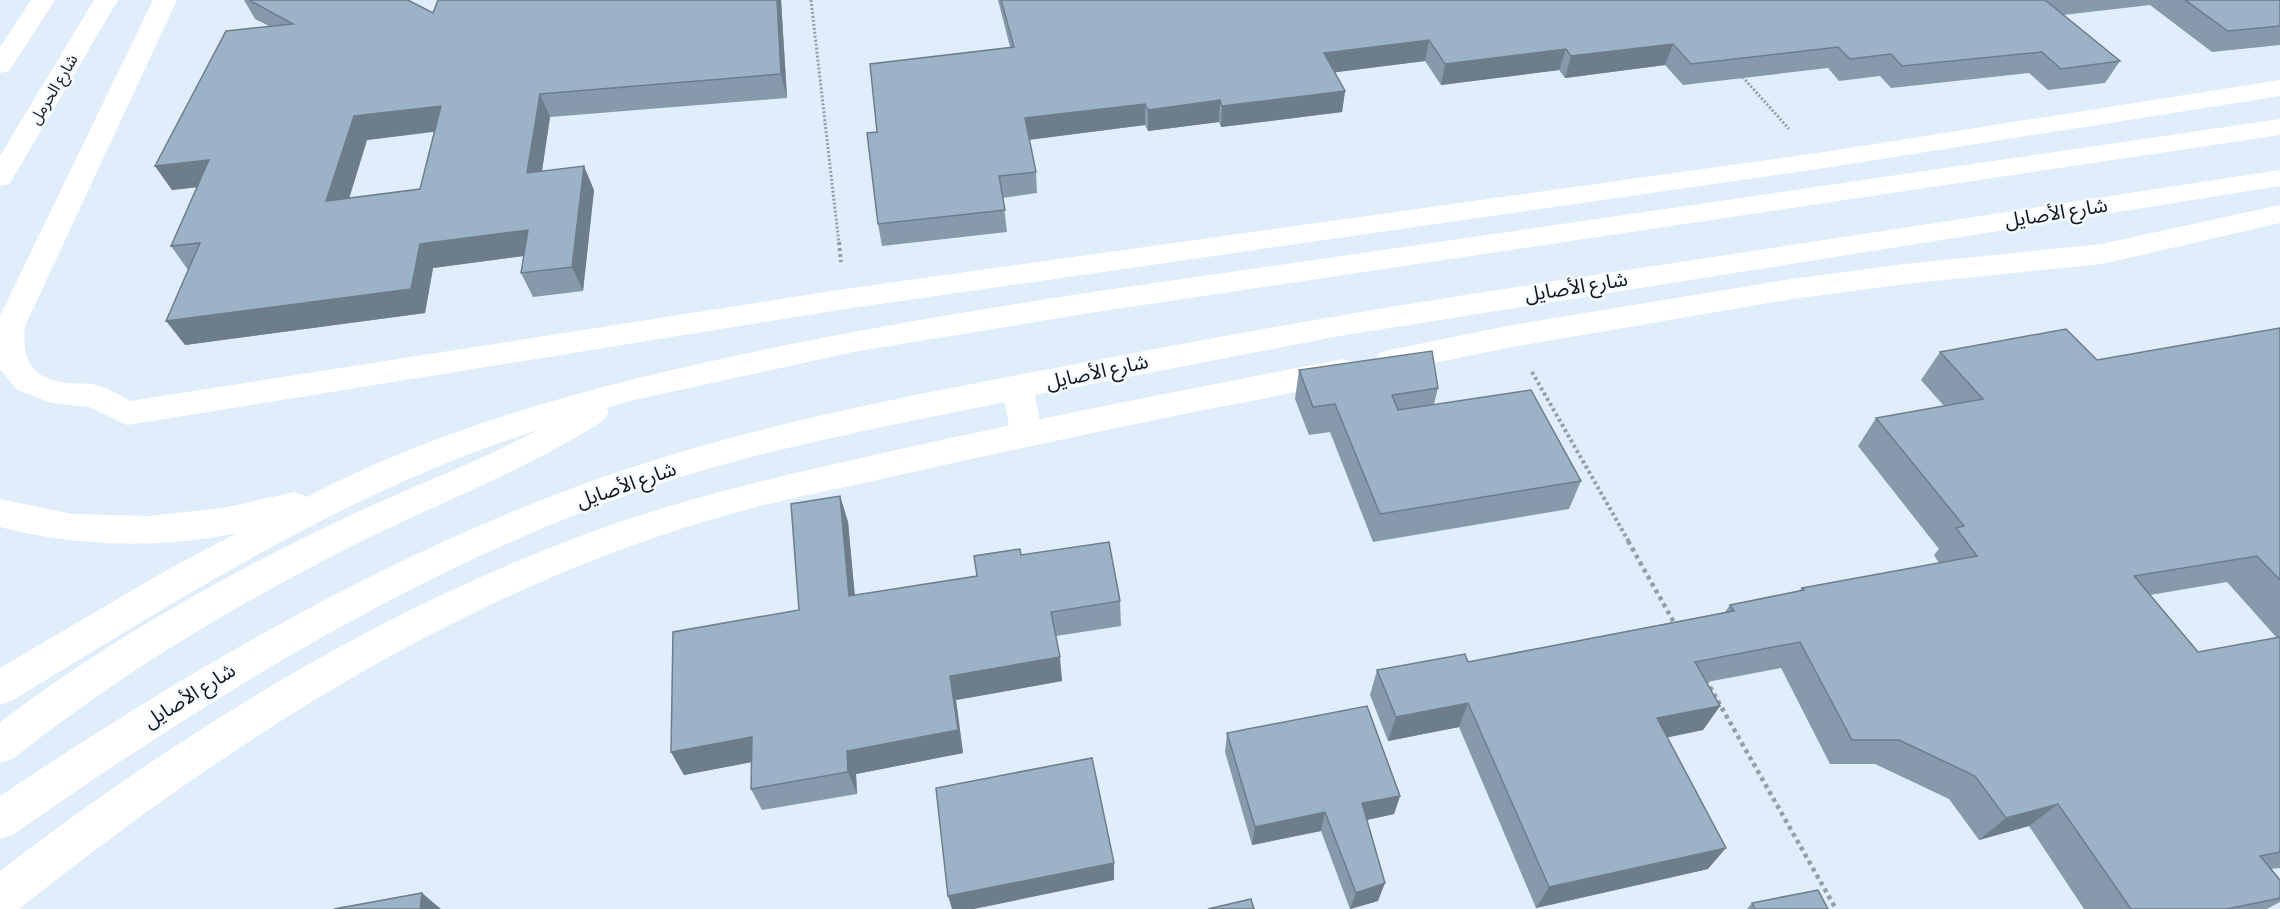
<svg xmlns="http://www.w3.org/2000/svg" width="2280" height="909" font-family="Manrope,'Noto Sans Arabic',sans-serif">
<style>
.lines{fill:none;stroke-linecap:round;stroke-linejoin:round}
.path-far2{stroke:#929ea8;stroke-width:3;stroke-dasharray:2 2;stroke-linecap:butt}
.path-far1{stroke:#929ea8;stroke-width:4;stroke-dasharray:3 3;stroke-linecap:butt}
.path{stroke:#929ea8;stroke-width:4.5;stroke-dasharray:4 4;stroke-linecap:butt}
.street{fill:#fff;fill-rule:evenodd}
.secondary{fill:#fff;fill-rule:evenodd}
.wall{fill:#869aab;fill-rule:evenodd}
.shaded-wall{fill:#6d7d8b}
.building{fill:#9cb3c7;stroke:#6d7d8b;stroke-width:1.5;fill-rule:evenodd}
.labels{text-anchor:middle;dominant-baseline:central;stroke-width:5;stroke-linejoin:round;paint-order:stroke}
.far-street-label{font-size:16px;fill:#0e171e;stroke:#f5faff}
.street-label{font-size:20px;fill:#0e171e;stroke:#f5faff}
</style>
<rect width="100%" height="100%" fill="#e0eefb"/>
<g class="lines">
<g class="path-far2">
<polyline points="811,0 839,244"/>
<polyline points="1740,74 1789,129"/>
</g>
<g class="path-far1">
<polyline points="839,242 841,262"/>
<polyline points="1532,372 1629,542"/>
</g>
<g class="path">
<polyline points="1628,541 1676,626"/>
<polyline points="1706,680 1836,909"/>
</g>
<g class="street">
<path d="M 153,0 L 177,0 L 25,326 C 22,361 31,379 69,383 C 76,384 84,383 92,384 C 106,387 118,394 130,401 L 845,289 L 1818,153 L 2280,80 L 2280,96 L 1818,169 L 845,309 L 127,425 L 89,407 L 51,403 L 16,389 L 0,369 L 0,316 Z"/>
<polygon points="2280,205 2280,223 2102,264 1905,284 1792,299 1512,347 1390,372 1379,369 1375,361 1379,353 1390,350 1512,325 1792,279 1905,264 2102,244"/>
<path d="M 1342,359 L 1353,362 L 1358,370 L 1353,378 C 1295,395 1233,403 1174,416 C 1081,435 988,455 895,476 C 847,487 799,496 752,508 C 479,580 238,735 19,909 L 0,909 L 0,871 C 183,731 378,610 594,531 C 696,494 800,472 905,448 C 1050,416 1196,388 1342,359 Z"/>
</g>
<g class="secondary">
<polygon points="31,0 55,0 9,71 0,73 0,47"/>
<polygon points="94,0 118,0 13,178 10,184 0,186 0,156"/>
<path d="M 2280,119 L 2280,135 L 1089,313 L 853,352 L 625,402 L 607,408 L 609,412 L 604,420 C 527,470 442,501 360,542 C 238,603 121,673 14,758 L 0,763 L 0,722 C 104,643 218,579 336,522 C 403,490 473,465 538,430 C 350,489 181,598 13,700 L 0,705 L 0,668 L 167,570 L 237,533 C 158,549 79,547 0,527 L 0,499 L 72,514 L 148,516 L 223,508 L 295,492 L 307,497 C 442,426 591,387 739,355 C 910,318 1084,293 1258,268 C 1599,219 1939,169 2280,119 Z"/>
<path d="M 2280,170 L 2280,186 L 1339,336 L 1035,395 L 1042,433 L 1038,442 L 1026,445 L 1014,442 L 1010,433 L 1005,402 C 887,426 767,448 653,486 C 422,565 213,695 14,834 L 0,839 L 0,796 C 186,672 381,557 592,481 C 762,420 941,390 1118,356 C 1302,320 1488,291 1674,263 C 1876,232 2078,201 2280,170 Z"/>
</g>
</g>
<g class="wall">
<path d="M 244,0 L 408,0 L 433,13 L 781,0 L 787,98 L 550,117 L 542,171 L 594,190 L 583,291 L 533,297 L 521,273 L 524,256 L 433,268 L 425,313 L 185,345 L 188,270 L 171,246 L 197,187 L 172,190 L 155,166 L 269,26 L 255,19 ZM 434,132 L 420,189 L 349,198 L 367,140 Z"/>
<polygon points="998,0 2280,0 2280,45 2212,52 2150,5 2063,15 2120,61 2105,83 2048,90 2029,73 1891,88 1880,76 1839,81 1828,68 1683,85 1665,65 1565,78 1559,70 1441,85 1425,61 1335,72 1345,91 1342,112 1221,127 1219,122 1148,131 1145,125 1029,140 1036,172 1037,193 1003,198 1007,232 882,246 878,224 877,132 1010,47"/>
<path d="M 2280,328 L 2280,868 L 2271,869 L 2280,880 L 2280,902 L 2267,909 L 2084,909 L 2029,826 L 1979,840 L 1949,799 L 1875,764 L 1830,764 L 1781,668 L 1707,682 L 1720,706 L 1703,730 L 1667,737 L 1708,869 L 1536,908 L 1459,727 L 1388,741 L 1370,695 L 1377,670 L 1468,662 L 1725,612 L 1730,605 L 1799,591 L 1802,588 L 1939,563 L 1934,555 L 1939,549 L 1858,446 L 1876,418 L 1944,406 L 1921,380 L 1940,352 L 2097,360 ZM 2227,582 L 2277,638 L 2198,652 L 2150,595 Z"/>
<polygon points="1299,370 1438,388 1434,404 1581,481 1569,509 1373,542 1330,432 1309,435 1295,399"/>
<polygon points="840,496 848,522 855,596 977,576 1021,555 1120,601 1121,626 1056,636 1062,681 956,700 963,753 856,774 857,794 762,810 751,789 751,762 684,775 671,752 799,610"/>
<polygon points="1227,733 1400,796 1394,814 1367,820 1378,901 1350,909 1321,831 1252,845 1225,752"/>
<polygon points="1752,903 1828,909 1747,909"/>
</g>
<g class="shaded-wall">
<polygon points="777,0 781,0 787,98 781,74"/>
<polygon points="1429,40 1425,61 1322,74 1324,53"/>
<polygon points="1673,44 1665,65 1565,78 1571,56"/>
<polygon points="1566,49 1559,70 1441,85 1445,64"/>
<polygon points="1345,91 1342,112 1221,127 1222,106"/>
<polygon points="540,94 550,117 538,197 527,173"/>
<polygon points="1220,100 1219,122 1148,131 1148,110"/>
<polygon points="1145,104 1145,125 1026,140 1025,118"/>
<polygon points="441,106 452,129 367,140 341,225 326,201 354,116"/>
<polygon points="209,160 226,184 172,190 155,166"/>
<polygon points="584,166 594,190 583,291 572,267"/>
<polygon points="528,230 539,254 433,268 425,313 185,345 166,321 420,244"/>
<polygon points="840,496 848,522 857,621 849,596"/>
<polygon points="1060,657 1062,681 956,700 963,753 856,774 857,794 848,772 847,751 950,676"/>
<polygon points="1468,703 1459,727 1388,741 1396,717"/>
<polygon points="1720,706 1703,730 1641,743 1657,718"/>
<polygon points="752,737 763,760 684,775 671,752"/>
<polygon points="1400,796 1394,814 1357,822 1362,803"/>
<polygon points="2058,804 2029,826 1979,840 2006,818"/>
<polygon points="1325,812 1321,831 1252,845 1255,827"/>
<polygon points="1726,848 1708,869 1536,908 1549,887"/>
<polygon points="1114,863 1114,880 974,909 952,909 948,896"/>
<polygon points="1385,883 1378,901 1350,909 1356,893"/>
<polygon points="422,893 441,909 420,909"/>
</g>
<g class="building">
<path d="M 249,0 L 408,0 L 433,13 L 438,0 L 777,0 L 781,74 L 540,94 L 527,173 L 584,166 L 572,267 L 521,273 L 528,230 L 420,244 L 411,289 L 166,321 L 200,243 L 171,246 L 209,160 L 155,166 L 226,31 L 293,24 ZM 441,106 L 420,189 L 326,201 L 354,116 Z"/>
<polygon points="1001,0 2045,0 2120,61 2061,69 2042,52 1902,66 1891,54 1850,59 1838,47 1691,64 1673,44 1571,56 1566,49 1445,64 1429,40 1324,53 1345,91 1222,106 1220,100 1148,110 1145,104 1025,118 1036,172 999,176 1005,210 878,224 867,133 877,132 870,64 1014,47"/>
<polygon points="2185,0 2280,0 2280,26 2228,31"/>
<polygon points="2280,328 2280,580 2257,556 2134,576 2198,652 2280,637 2280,852 2260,856 2280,880 2280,898 2227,909 2131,909 2058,804 2006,818 1975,776 1899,740 1852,740 1800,642 1695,662 1720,706 1657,718 1726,848 1549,887 1468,703 1396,717 1377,670 1465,654 1468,662 1734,611 1730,605 1804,590 1802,588 1977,556 1956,528 1964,526 1876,418 1983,399 1940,352 2066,329 2097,360"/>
<polygon points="1432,351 1438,388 1392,395 1398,410 1531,390 1581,481 1380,514 1335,404 1313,407 1299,370"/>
<polygon points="840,496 849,596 977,576 974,556 1020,549 1021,555 1109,542 1120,601 1051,612 1060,657 950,676 958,730 847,751 848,772 751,789 752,737 671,752 673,632 799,610 791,504"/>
<polygon points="1367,706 1400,796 1362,803 1385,883 1356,893 1325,812 1255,827 1227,733"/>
<polygon points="1092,758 1114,863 948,896 936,788"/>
<polygon points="1818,890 1828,909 1755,909 1752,903"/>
<polygon points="422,893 420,909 334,909"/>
<polygon points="1251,899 1254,909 1208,909"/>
</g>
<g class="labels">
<g class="far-street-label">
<text transform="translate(53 89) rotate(-59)">شارع الحرمل</text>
</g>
<g class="street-label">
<text transform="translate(2056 212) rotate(-9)">شارع الأصايل</text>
<text transform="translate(1576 286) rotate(-9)">شارع الأصايل</text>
<text transform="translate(1097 371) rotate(-12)">شارع الأصايل</text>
<text transform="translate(626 484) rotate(-19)">شارع الأصايل</text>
<text transform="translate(189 695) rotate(-32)">شارع الأصايل</text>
</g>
</g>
</svg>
